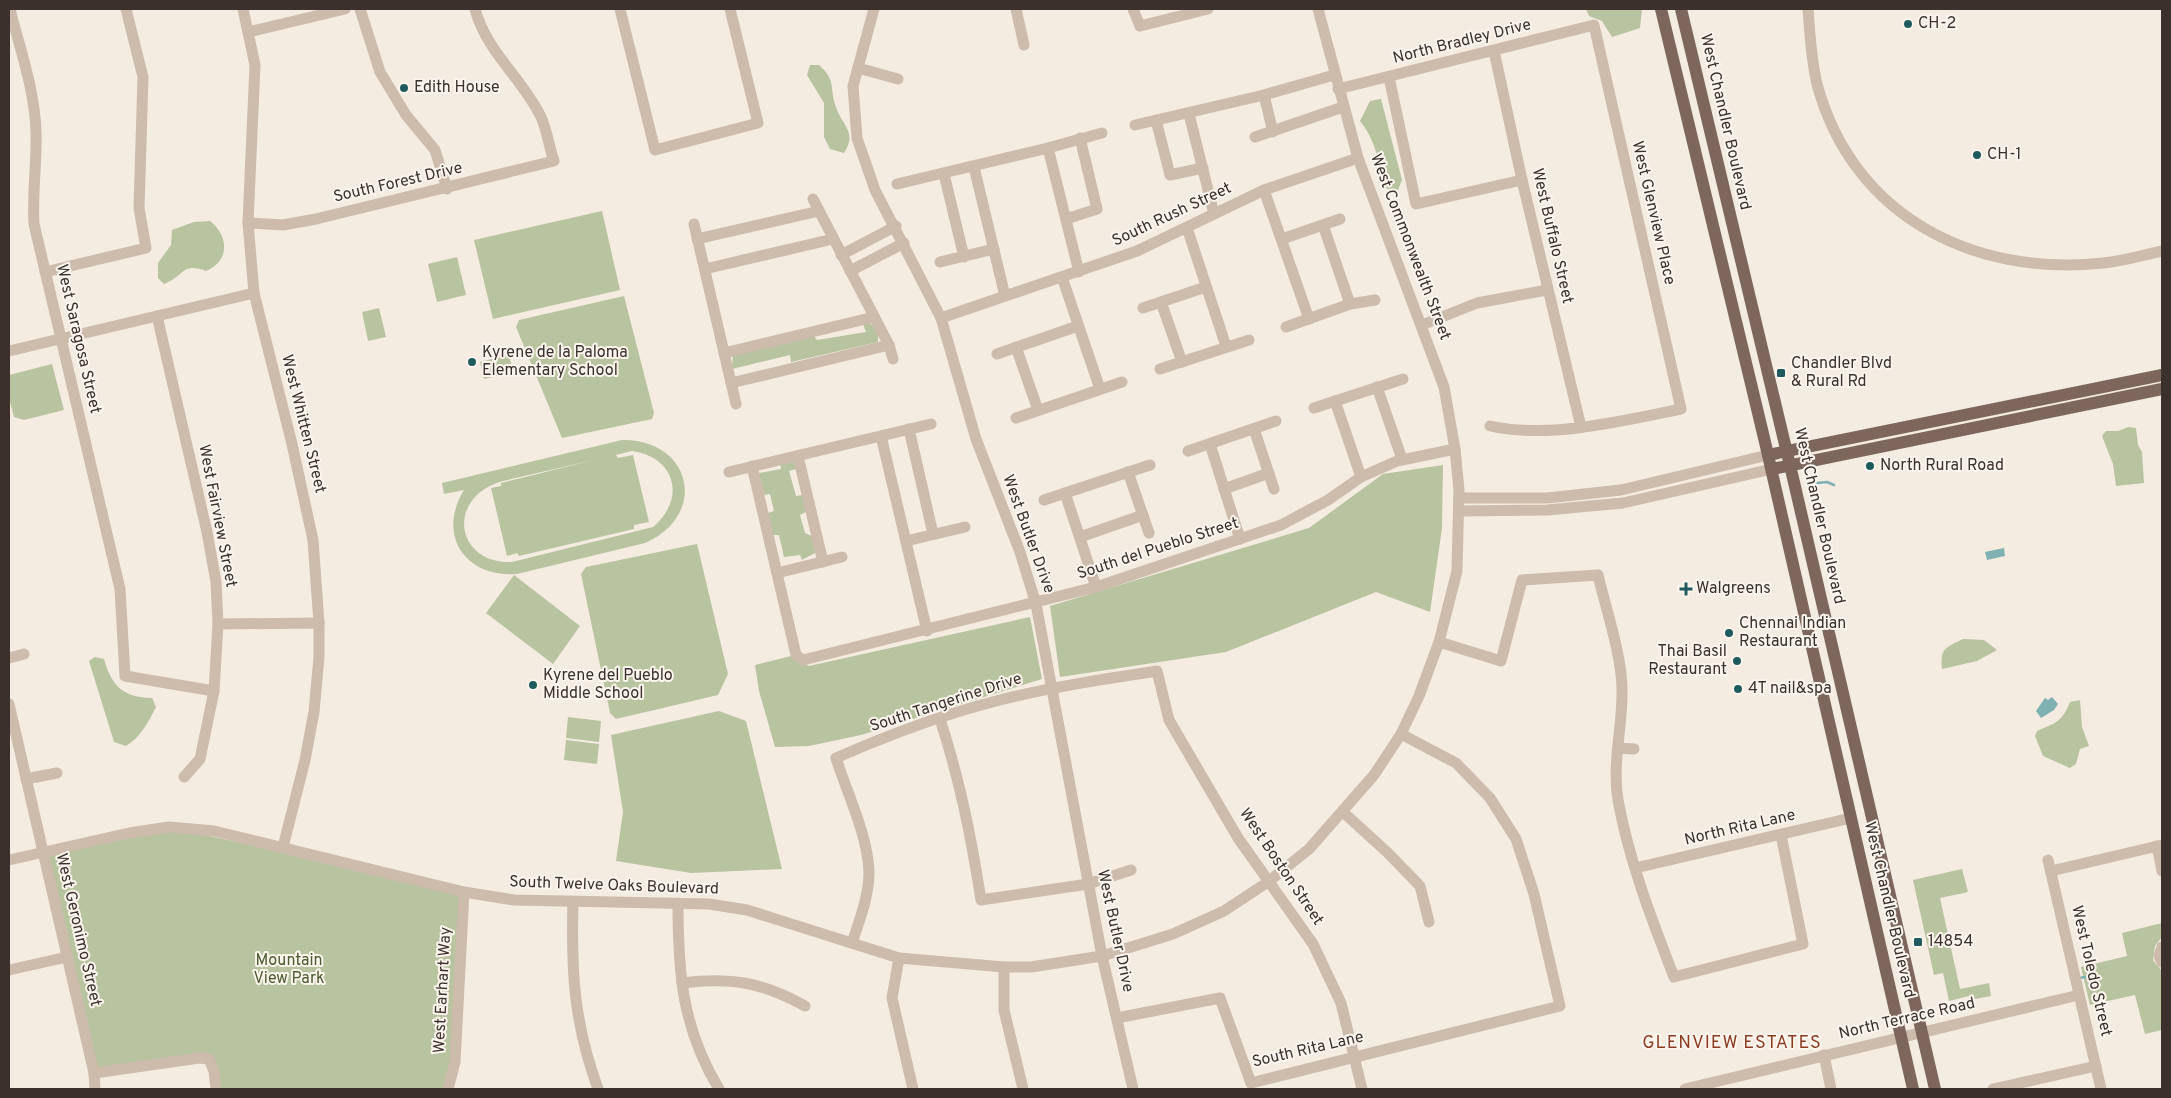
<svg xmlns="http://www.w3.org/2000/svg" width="2171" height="1098" font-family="Overpass,sans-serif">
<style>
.green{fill:#b8c4a0;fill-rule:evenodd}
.water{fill:#7fb0b2}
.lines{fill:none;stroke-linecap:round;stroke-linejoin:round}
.stream{stroke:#7fb0b2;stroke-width:2.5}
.minor{stroke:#cdbbac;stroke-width:11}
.major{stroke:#7d675c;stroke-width:12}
.poi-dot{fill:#1f5a5e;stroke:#fbf5ee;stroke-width:2}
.labels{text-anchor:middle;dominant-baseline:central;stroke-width:4;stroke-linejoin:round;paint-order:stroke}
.poi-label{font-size:16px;fill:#3b302b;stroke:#fbf5ee;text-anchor:start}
.street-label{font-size:16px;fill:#3b302b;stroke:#fbf5ee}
.park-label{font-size:16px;fill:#4a5a2e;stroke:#fbf5ee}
.neighbourhood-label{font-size:18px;letter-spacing:1px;fill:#8c3b22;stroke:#fbf5ee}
</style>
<rect width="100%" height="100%" fill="#f4ebe1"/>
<g class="green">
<polygon points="1586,9 1642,9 1640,28 1612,37 1602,21 1589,16"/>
<path d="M 810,65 L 819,65 C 837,81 829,88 836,107 C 842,126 858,132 844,153 L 830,149 L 824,137 L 824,103 L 807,75 Z"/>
<path d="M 1381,99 L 1402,180 L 1398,190 L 1381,188 C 1381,164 1375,139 1360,121 L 1370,101 Z"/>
<polygon points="602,211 620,290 493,319 474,240"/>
<path d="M 210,221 C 229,236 230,261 206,271 C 181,262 185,276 164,284 L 158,278 L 158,263 L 171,245 L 172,230 L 194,222 Z"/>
<polygon points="457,257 466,295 437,302 428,264"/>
<polygon points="624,296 654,413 652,419 562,438 516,327 519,320"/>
<polygon points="379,308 386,337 368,341 362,312"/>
<polygon points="870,323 878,330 878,342 791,362 790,355 732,369 733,353 814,336 817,340 866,332 863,324"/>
<polygon points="509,355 513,372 484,379 480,362"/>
<polygon points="52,364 64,410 24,420 14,417 9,398 9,375"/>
<polygon points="2128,427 2136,428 2138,445 2142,452 2144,483 2116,486 2113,464 2102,436 2106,431 2118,431"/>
<path d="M 622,440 C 692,439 709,515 645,543 L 517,574 C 466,578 436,536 464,490 L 444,494 L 442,483 ZM 632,451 C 675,457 687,498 653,527 L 512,562 C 455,564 445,497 503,481 L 598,459 L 501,483 L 501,486 L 491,488 L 507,556 L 517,553 L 519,556 L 634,529 L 634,525 L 649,522 L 633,455 L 618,458 L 616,455 Z"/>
<polygon points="789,460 797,464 796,469 789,471 796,496 803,495 806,512 800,515 805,533 812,536 817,552 802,560 800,555 784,557 779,535 772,535 768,513 774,511 770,494 764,495 759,473 781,469 780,462"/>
<polygon points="1443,465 1442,528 1430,612 1376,592 1226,652 1060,677 1050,606 1309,528 1383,474"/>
<polygon points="697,544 728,674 718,695 616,719 610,713 581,574 586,567"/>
<polygon points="514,575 580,626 553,664 486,613"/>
<polygon points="1030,617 1042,679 861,735 809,746 775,747 759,691 755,665 791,656 809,666"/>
<path d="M 1963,639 L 1984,640 L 1997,650 L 1977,661 L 1942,669 C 1940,648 1945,648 1963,639 Z"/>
<path d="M 95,657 L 104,659 C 112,687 123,697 152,698 L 156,707 C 149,721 140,738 126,746 L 114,742 L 89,661 Z"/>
<path d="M 2080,700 L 2082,727 L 2089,746 L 2080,749 L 2076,764 L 2070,768 L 2043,756 L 2035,736 L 2037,731 C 2057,722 2061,723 2070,702 Z"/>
<polygon points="719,711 746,721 782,869 691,873 616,861 623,812 611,735"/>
<polygon points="568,717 601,721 599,742 566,738"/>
<polygon points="566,740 599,744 597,764 564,760"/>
<polygon points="169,827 464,892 448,1089 216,1089 210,1059 94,1073 43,852"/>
<polygon points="1962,869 1968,892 1940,898 1960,989 1989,983 1991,996 1970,1000 1969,996 1949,1001 1943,973 1934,975 1913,880"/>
<polygon points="2162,923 2162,937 2155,946 2153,960 2162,971 2162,1030 2145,1034 2135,995 2090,1005 2081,967 2127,956 2122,933"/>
</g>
<g class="water">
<polygon points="2004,548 2005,556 1987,560 1985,552"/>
<polygon points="2052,697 2058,704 2054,710 2041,718 2036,711 2045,698 2048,700"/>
</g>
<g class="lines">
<g class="stream">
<polyline points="1807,484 1827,482 1834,485"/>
<polyline points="2079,978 2092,976"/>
</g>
<g class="minor">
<path d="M 10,9 C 20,49 35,91 36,132 C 37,163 32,194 34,224 L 120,589 L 125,676 L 214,691"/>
<polyline points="243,9 255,65 248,223 254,293 292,444 313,540 319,623 319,657 314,712 305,760 283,847"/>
<polyline points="360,9 380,72 406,115 435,150 447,189"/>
<polyline points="620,9 655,150 758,123 730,9"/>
<polyline points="874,9 853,86 857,138 875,190 941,318 976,439 1020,552 1036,604 1102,956 1133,1089"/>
<polyline points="1016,9 1024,45"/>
<polyline points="1133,9 1140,26 1208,9"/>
<path d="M 1808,9 C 1810,34 1811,59 1817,84 C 1852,215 1972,277 2103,263 C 2123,261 2143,255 2162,251"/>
<polyline points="248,32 345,9"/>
<polyline points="1494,51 1522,180 1581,427"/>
<polyline points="858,68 898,79"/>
<polyline points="1389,77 1416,204 1522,180"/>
<path d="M 1338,89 L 1594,25 L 1681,409 C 1623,421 1549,439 1490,426"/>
<polyline points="1264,95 1273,132"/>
<polyline points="1189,114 1214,214"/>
<polyline points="1156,120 1170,175 1203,168"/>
<polyline points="1135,125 1264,95 1334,75"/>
<polyline points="1255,137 1343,107"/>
<polyline points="1048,148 1079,272"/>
<polyline points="974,167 1005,296"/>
<polyline points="944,174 964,257"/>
<polyline points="897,184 1048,148 1102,133"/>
<polyline points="1264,190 1309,319"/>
<polyline points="813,199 889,345 893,359"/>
<polyline points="1066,219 1097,209 1080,138"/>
<path d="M 248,223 L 283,225 L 316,219 L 554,161 C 549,147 547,130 541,117 C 522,78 486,51 475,9"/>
<polyline points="694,224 736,404"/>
<polyline points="1323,225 1350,304"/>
<polyline points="1187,228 1226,346"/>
<polyline points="697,239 819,211"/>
<polyline points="1282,239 1340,219"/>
<polyline points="841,255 896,226"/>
<polyline points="940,262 994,249"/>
<polyline points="705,269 833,239"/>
<polyline points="850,271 904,243"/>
<polyline points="45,272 146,248 139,208 143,77 126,9"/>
<polyline points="1062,277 1100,389"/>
<polyline points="1161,302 1182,362"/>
<polyline points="1143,308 1206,287"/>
<polyline points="157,316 207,532 216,582 218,624 214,691 200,759 184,777"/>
<polyline points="941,318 1137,251 1264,190 1358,158"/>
<polyline points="1422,325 1477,303 1547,290"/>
<polyline points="1286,327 1350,304 1375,300"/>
<polyline points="1016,347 1038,410"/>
<polyline points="9,351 254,293"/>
<polyline points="724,353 874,317"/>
<polyline points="997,354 1078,326"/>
<polyline points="1160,369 1249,340"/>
<polyline points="731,383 889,345"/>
<polyline points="1377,387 1402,459"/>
<polyline points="1335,401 1361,477"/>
<polyline points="1314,408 1403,379"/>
<polyline points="1016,418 1122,382"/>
<polyline points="909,429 933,534"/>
<polyline points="1254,429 1274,489"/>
<polyline points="881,436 927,631"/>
<polyline points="1210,444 1240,539"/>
<polyline points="1188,451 1276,421"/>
<polyline points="798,456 823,562"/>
<polyline points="752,466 796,655 803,660 1096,587 1281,525 1328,500 1361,477 1397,461 1455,449"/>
<polyline points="729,472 931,424"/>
<polyline points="1128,472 1149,533"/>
<polyline points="1224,489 1269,473"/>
<polyline points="1065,493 1096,587"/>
<polyline points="1459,498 1547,498 1621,490 1768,455"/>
<polyline points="1044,500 1150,465"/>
<polyline points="1459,511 1547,510 1623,503 1772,469"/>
<polyline points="1080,537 1143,515"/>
<polyline points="906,541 965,527"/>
<polyline points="777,573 842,557"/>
<polyline points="218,624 319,623"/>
<path d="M 1439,642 L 1501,661 L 1522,580 L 1598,575 C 1606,610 1623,658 1622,694 C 1622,729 1612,765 1618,800 C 1629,861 1652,920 1674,977 L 1803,944 L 1781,835"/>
<polyline points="9,658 24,654"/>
<polyline points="9,704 94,1073 95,1089"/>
<path d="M 940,719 C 960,781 971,836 981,900 L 1088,884 L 1131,870"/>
<polyline points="1618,748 1634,749"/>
<polyline points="26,779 57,773"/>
<polyline points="1343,812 1388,853 1420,886 1429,922"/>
<polyline points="2157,846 2162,871"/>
<polyline points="9,860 129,833 169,827 214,831 464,892 514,900 709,904 747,910 899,958 1004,967 1031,967 1102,956 1173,934 1224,911 1268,882 1309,849 1374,775 1401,734 1419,696 1439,642 1457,571 1459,490 1455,449 1444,387 1358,158 1318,9"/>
<polyline points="2048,860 2101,1089"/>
<polyline points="1635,868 1851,818"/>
<polyline points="2051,871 2162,845"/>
<path d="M 573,902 C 571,972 574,1023 598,1089"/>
<path d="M 678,903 C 678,973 682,1028 719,1089"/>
<path d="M 852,943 C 859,921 869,897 869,872 C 868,836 847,793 836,758 C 886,736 948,713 1000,700 C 1052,687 1104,679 1157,671 L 1169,720 L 1238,838 L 1313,944 L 1341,1003 L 1362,1089"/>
<polyline points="2162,947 2159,956 2162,962"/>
<polyline points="899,958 892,998 913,1089"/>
<polyline points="1004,967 1004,1010 1023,1089"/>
<polyline points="9,970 67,957"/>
<path d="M 682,983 C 730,977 762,982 805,1006"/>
<polyline points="1117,1018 1220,998 1251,1083 1560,1006 1534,894 1516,839 1490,798 1456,763 1401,734"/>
<polyline points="1824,1055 1831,1089"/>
<polyline points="94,1073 199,1058 209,1059 214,1071 216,1089"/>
<polyline points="448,1089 455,1062 464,892"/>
<polyline points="1685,1089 2079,995"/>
<polyline points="1993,1089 2096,1066"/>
</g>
<g class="major">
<polyline points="1661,9 1765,442 1913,1089"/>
<polyline points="1681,9 1793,478 1935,1089"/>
<polyline points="1768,455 2162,375"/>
<polyline points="1772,469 2162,389"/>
</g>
</g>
<g class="poi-dot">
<circle cx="1908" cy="24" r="5"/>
<circle cx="404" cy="88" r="5"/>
<circle cx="1977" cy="155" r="5"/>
<circle cx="472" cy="362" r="5"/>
<rect x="1776" y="368" width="10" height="10" rx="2.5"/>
<circle cx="1870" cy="466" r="5"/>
<path d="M1683.5 581.5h5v5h5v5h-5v5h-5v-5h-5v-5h5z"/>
<circle cx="1729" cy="633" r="5"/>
<circle cx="1737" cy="661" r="5"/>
<circle cx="533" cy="685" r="5"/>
<circle cx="1738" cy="689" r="5"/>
<rect x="1913" y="937" width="10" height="10" rx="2.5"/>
</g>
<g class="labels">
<g class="poi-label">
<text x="1918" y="24">CH-2</text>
<text x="414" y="88">Edith House</text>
<text x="1987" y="155">CH-1</text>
<text x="482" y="353">Kyrene de la Paloma<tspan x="482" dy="18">Elementary School</tspan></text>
<text x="1791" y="364">Chandler Blvd<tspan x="1791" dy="18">&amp; Rural Rd</tspan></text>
<text x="1880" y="466">North Rural Road</text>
<text x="1696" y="589">Walgreens</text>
<text x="1739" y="624">Chennai Indian<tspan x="1739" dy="18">Restaurant</tspan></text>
<text x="1727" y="652" text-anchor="end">Thai Basil<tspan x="1727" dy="18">Restaurant</tspan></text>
<text x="543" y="676">Kyrene del Pueblo<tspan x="543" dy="18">Middle School</tspan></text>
<text x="1748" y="689">4T nail&amp;spa</text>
<text x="1928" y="942">14854</text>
</g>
<g class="street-label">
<text transform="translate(1462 42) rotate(-14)">North Bradley Drive</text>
<text transform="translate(1725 122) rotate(77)">West Chandler Boulevard</text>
<text transform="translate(398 183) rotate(-13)">South Forest Drive</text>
<text transform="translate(1653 213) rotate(77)">West Glenview Place</text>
<text transform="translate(1172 215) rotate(-25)">South Rush Street</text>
<text transform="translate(1552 236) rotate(77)">West Buffalo Street</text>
<text transform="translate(1410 247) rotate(69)">West Commonwealth Street</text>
<text transform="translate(78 339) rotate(77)">West Saragosa Street</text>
<text transform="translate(303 424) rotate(76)">West Whitten Street</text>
<text transform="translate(217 516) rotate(79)">West Fairview Street</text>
<text transform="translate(1819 516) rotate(77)">West Chandler Boulevard</text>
<text transform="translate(1028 534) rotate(70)">West Butler Drive</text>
<text transform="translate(1158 549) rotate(-18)">South del Pueblo Street</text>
<text transform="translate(946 703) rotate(-18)">South Tangerine Drive</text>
<text transform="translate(1740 828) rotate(-13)">North Rita Lane</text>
<text transform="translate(1281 867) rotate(56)">West Boston Street</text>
<text transform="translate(614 886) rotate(2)">South Twelve Oaks Boulevard</text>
<text transform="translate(1889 910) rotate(77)">West Chandler Boulevard</text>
<text transform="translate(78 930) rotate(77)">West Geronimo Street</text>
<text transform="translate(1115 931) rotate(78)">West Butler Drive</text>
<text transform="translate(2091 971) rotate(77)">West Toledo Street</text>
<text transform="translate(443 990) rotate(-87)">West Earhart Way</text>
<text transform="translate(1907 1019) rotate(-13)">North Terrace Road</text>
<text transform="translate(1308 1050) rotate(-13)">South Rita Lane</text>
</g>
<g class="park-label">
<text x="289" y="961">Mountain<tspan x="289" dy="18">View Park</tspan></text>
</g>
<g class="neighbourhood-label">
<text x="1732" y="1043">GLENVIEW ESTATES</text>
</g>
</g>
<rect width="2171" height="1098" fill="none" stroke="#3b302b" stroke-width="20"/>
</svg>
